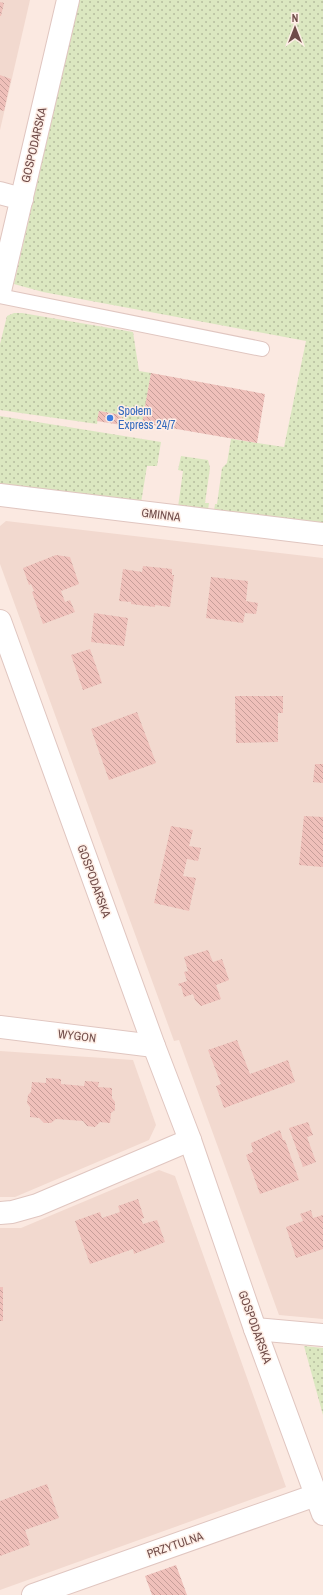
<svg xmlns="http://www.w3.org/2000/svg" width="323" height="1595" font-family="'Archivo Narrow',sans-serif">
<style>
.residential{fill:#f2d9cf}
.grass{fill:url(#grass-dots)}
.building{fill:url(#building-back-hatch)}
.lines{fill:none;stroke-linecap:round;stroke-linejoin:round}
.lane-casing{stroke:#e0c6c0;stroke-width:16}
.street-casing{stroke:#e0c6c0;stroke-width:24}
.lane{stroke:#fff;stroke-width:14}
.street{stroke:#fff;stroke-width:22}
.shop-dot{fill:#3f7fe0;stroke:#feeee6;stroke-width:1.5}
.labels{text-anchor:middle;dominant-baseline:central;stroke-width:3;stroke-linejoin:round;paint-order:stroke}
.street-label{font-size:12px;fill:#704c49;stroke:#feeee6}
.shop-label{font-size:12px;fill:#366cbe;stroke:#feeee6;text-anchor:start}
</style>
<defs>
<pattern id="grass-dots" width="8" height="8" patternUnits="userSpaceOnUse"><rect width="8" height="8" fill="#dbe7c0"/><path d="M2 2h.1M6 6h.1" fill="none" stroke="#b6bd9e" stroke-width="1.8" stroke-linecap="round"/></pattern>
<pattern id="building-back-hatch" width="6" height="6" patternUnits="userSpaceOnUse"><rect width="6" height="6" fill="#efc0ba"/><path d="M-1 5l2 2M0 0l6 6M5-1l2 2" fill="none" stroke="#c69e99"/></pattern>
</defs>
<rect width="100%" height="100%" fill="#fbe9e1"/>
<g class="residential">
<polygon points="0,0 30,0 0,130"/>
<polygon points="6,521 323,558 323,1319 279,1315 179,1040 174,1041 0,564 0,526"/>
<polygon points="0,1051 133,1060 156,1125 149,1140 15,1197 0,1197"/>
<polygon points="159,1170 175,1176 286,1487 0,1590 0,1228 21,1228"/>
</g>
<g class="grass">
<polygon points="79,0 323,0 323,523 214,511 215,504 217,504 222,468 227,463 231,439 284,447 306,341 43,292 14,284"/>
<polygon points="14,313 22,313 133,332 139,371 151,373 143,420 138,419 137,422 126,429 120,428 122,415 99,411 97,424 0,410 0,344 7,316"/>
<polygon points="0,416 161,442 157,466 147,466 141,503 0,485"/>
<polygon points="181,456 208,460 210,468 205,503 209,503 208,510 178,507 183,471 178,470"/>
<polygon points="304,1346 323,1348 323,1415"/>
</g>
<g class="building">
<polygon points="0,2 4,3 1,16 0,16"/>
<polygon points="0,75 11,79 4,111 0,110"/>
<polygon points="151,373 265,394 257,443 142,423"/>
<polygon points="99,411 122,415 121,425 97,421"/>
<polygon points="56,555 70,557 79,584 61,591 65,602 70,600 75,612 43,624 32,592 34,591 31,584 29,585 23,568"/>
<polygon points="143,566 172,569 172,575 174,575 170,607 155,605 155,607 131,604 131,602 119,601 123,569 142,572"/>
<polygon points="211,577 248,581 246,601 258,603 256,614 245,613 243,623 206,618"/>
<polygon points="94,613 128,618 124,646 91,642"/>
<polygon points="90,649 102,683 83,690 71,655"/>
<polygon points="235,696 283,696 283,713 278,713 278,742 236,743"/>
<polygon points="137,712 156,763 109,780 91,729"/>
<polygon points="315,764 323,764 323,783 313,782"/>
<polygon points="304,816 323,817 323,867 299,865"/>
<polygon points="171,826 193,830 189,846 201,848 198,861 187,859 183,876 196,878 189,911 154,903"/>
<polygon points="208,950 213,962 222,959 229,980 216,985 221,999 201,1006 195,1000 193,994 184,997 181,986 179,986 178,984 187,981 184,972 188,971 184,957"/>
<polygon points="237,1040 250,1074 288,1060 295,1082 224,1108 216,1086 221,1084 208,1050"/>
<polygon points="46,1078 61,1079 61,1084 84,1086 85,1081 99,1082 98,1087 112,1088 112,1098 115,1102 115,1110 111,1113 110,1123 100,1122 95,1127 87,1126 83,1121 56,1119 51,1123 44,1123 39,1118 30,1117 30,1107 27,1103 28,1095 31,1092 32,1082 46,1083"/>
<polygon points="308,1122 313,1135 307,1137 316,1162 303,1167 289,1128"/>
<polygon points="280,1130 283,1140 285,1140 299,1180 260,1194 246,1155 253,1152 251,1143"/>
<polygon points="138,1199 144,1218 141,1219 143,1224 157,1220 165,1242 134,1254 133,1249 90,1264 75,1221 100,1212 102,1218 120,1212 118,1206"/>
<polygon points="311,1210 313,1218 323,1215 323,1249 296,1258 286,1227 303,1221 300,1214"/>
<rect x="0" y="1287" width="3" height="34"/>
<polygon points="47,1484 59,1518 25,1530 30,1545 0,1556 0,1501"/>
<polygon points="176,1565 187,1595 152,1595 145,1576"/>
</g>
<g class="lines">
<defs>
<polyline id="lane" points="0,296 262,349"/>
<g id="street">
<polyline points="0,193 22,199"/>
<polyline points="0,291 68,0"/>
<polyline points="0,495 323,534"/>
<polyline points="0,621 154,1046 190,1140 255,1329 323,1514"/>
<polyline points="0,1027 154,1046"/>
<polyline points="0,1213 12,1212 37,1205 190,1140"/>
<polyline points="255,1329 323,1335"/>
<polyline points="33,1595 316,1495"/>
</g>
</defs>
<use href="#lane" class="lane-casing"/>
<use href="#street" class="street-casing"/>
<use href="#lane" class="lane"/>
<use href="#street" class="street"/>
</g>
<circle class="shop-dot" cx="110" cy="418" r="4"/>
<g class="labels">
<g class="street-label">
<text transform="translate(34 145) rotate(-77)">GOSPODARSKA</text>
<text transform="translate(161 515) rotate(7)">GMINNA</text>
<text transform="translate(94 881) rotate(70)">GOSPODARSKA</text>
<text transform="translate(77 1036) rotate(7)">WYGON</text>
<text transform="translate(255 1327) rotate(70)">GOSPODARSKA</text>
<text transform="translate(175 1545) rotate(-19)">PRZYTULNA</text>
</g>
<g class="shop-label">
<text x="118" y="411">Społem<tspan x="118" dy="14">Express 24/7</tspan></text>
</g>
</g>
<g transform="translate(295 28)" stroke="#feeee6" stroke-width="3" paint-order="stroke">
<path d="M0-3L7 15L0 10L-7 15Z" fill="#704c49"/>
<text y="-6" font-size="11" font-weight="bold" text-anchor="middle" fill="#704c49">N</text>
</g>
</svg>
